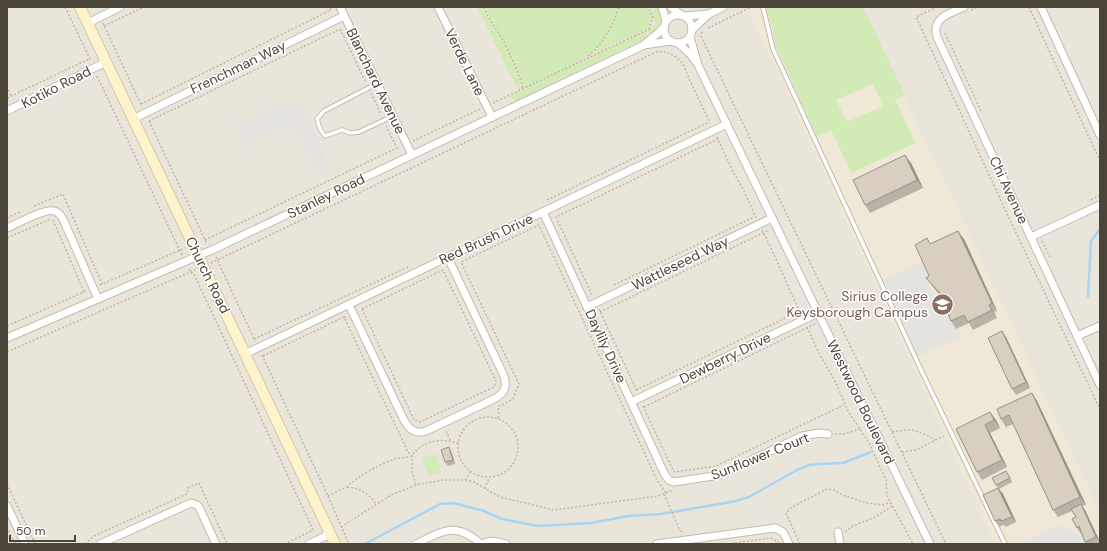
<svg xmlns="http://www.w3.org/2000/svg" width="1107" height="551" font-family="'DM Sans',sans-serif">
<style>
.residential{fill:#eae5da}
.education{fill:#efe8d6}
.green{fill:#d2eab5;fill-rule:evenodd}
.parking{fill:#e5e3e0}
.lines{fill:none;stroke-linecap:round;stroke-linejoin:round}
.stream{stroke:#a9d4f2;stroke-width:2.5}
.service-casing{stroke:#c2bbae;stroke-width:5.5}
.minor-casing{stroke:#c2bbae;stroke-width:9}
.secondary-casing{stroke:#d6c79b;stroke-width:12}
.path{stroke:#c4b79f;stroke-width:1.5;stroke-dasharray:2 2;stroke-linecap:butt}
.service{stroke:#fff;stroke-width:3.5}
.minor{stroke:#fff;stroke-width:7}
.secondary{stroke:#fff3cd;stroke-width:10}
.wall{fill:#bab2a6}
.shaded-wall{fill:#979187}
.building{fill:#d8cfc1;stroke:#979187}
.labels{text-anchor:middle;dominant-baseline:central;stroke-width:3;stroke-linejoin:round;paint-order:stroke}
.street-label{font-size:14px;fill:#4b4439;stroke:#fff}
.education-label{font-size:14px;fill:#785e54;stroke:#fff;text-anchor:end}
</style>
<rect width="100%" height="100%" fill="#f6f3ec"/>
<rect class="residential" x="7" y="7" width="1093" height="537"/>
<polygon class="education" points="753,7 863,7 1100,513 1100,544 995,544 748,9"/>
<g class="green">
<path d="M 477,7 L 483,7 C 486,17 493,25 498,34 C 508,51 517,69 521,88 L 518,90 Z"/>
<path d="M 485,7 L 618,7 C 614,17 611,27 606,36 C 590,62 550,75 523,88 L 520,75 L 516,65 Z"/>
<polygon points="620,7 647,7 652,17 648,28 593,54 608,36"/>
<path d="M 658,7 C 663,23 662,25 650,36 L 647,30 L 650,27 L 654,27 L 656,24 L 651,11 Z"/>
<path d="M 766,7 L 863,7 L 905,95 L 895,100 L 916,143 L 851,173 L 831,130 L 817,137 L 776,46 L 772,26 ZM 873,84 L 883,106 L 847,122 L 836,100 Z"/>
<polygon points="646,31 648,37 515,101 510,96"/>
<polygon points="436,454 441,472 428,476 422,458"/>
</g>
<g class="parking">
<polygon points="290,99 293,106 301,103 332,171 320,177 294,123 245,146 242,140 237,125"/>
<polygon points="922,262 930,281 928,283 937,304 945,301 961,337 917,356 883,279"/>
<polygon points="1058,525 1084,536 1088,544 1021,544"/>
</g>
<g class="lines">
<g class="stream">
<polyline points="1088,297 1091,241 1100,229"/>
<polyline points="365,544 440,504 453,503 484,511 502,519 538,526 591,523 628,516 661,514 736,501 749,497 797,470 809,465 820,464 843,463 871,452"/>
</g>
<defs>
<g id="service">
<polyline points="763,7 773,49 922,372 1005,544"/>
<polyline points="378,83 324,111 317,119 320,129 325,136 342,130 350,133 359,132 393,116"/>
</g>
<g id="minor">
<polyline points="340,7 412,155"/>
<polyline points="438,7 492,117"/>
<polyline points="662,7 666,21"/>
<polyline points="671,7 680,14"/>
<path d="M 964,7 C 950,13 931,18 937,37 L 1100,385"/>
<polyline points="1041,7 1100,135"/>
<circle cx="678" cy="29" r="14"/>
<polyline points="685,16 709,14"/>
<polyline points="88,23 120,7"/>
<polyline points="692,30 709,14 723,7"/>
<polyline points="690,37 698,65 930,544"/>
<polyline points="678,43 690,54 696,62"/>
<polyline points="644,45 671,41"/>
<polyline points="7,111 106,62"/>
<polyline points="133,119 344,16"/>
<polyline points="543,212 665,475 669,480 674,482 720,475 802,436 820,433 828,434"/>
<path d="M 7,228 C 17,224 45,208 54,211 C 59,212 61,216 63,219 L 98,299"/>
<polyline points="1031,237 1100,205"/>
<path d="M 349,305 L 402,416 C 407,427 413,435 426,431 L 494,399 C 505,393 507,387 504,376 L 448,258"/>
<polyline points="587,307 772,218"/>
<polyline points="1077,336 1100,326"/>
<polyline points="7,338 212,250 642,46 657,34 664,27"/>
<polyline points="245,354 727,124"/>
<polyline points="631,402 818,313"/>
<polyline points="7,506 25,544"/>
<polyline points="838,532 840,544"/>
<polyline points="100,544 191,503 197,505 199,507 216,544"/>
<polyline points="309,544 330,534"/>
<path d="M 416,544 C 443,531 455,521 481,544"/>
<path d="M 483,544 C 491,539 498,542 506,544"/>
<polyline points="657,544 775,528 783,532 789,544"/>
</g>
<path id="secondary" d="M 80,7 C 166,186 250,365 335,544"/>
</defs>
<use href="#service" class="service-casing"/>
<use href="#minor" class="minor-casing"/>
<use href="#secondary" class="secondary-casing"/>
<g class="path">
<polyline points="65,7 91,61"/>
<path d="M 484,7 C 488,18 495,27 501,37 C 510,54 518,70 523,89"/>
<polyline points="937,7 916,17 1009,218 1100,409"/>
<polyline points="1029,7 1100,161"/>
<polyline points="971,10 978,7"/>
<polyline points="103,23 142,107"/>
<polyline points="104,26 144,7"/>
<polyline points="708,28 751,7"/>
<polyline points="702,32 701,36 706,47 946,544"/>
<polyline points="945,33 982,113"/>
<path d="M 588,56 C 604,43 612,27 619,7"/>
<polyline points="97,76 182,255"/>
<polyline points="7,86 11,96"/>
<polyline points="371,93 381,115"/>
<polyline points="7,98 89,59"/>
<polyline points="493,103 649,29 653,17 648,7"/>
<polyline points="141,104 331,10 329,7"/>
<polyline points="149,121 207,244"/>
<polyline points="149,121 340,29 366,83"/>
<polyline points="717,137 732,170 744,191 756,218"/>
<polyline points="413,141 480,109"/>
<polyline points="547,200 709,122"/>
<polyline points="1091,200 1100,195"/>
<polyline points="34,206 63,194 102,284"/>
<polyline points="7,218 20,212"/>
<polyline points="53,220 84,292"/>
<path d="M 762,230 C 776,257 787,285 800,312"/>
<polyline points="7,238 51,219"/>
<polyline points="205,240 397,148 386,126"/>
<polyline points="1042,241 1051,259"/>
<polyline points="216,257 255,341"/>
<path d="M 211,263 L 656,52 C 668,50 676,56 683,64 C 691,85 701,103 710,123"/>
<polyline points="189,269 190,272 194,274 313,530 285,544"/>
<polyline points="100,285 185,248"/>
<polyline points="614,285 754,217"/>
<polyline points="592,295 556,217 718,139"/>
<polyline points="362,309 414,420 420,422 494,387 496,381 443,270"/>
<polyline points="362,309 443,270"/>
<polyline points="599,309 637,391"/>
<polyline points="600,312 769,230"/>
<polyline points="346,317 344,317 408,452 412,456 412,471 416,485"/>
<polyline points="7,326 86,291"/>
<polyline points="807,327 819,353 835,381 848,411 869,443 886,480 887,496 913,544"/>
<polyline points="254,339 410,266"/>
<polyline points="7,352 195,270"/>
<polyline points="262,355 328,496 349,544"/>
<polyline points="263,356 344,317"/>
<polyline points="636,390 800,311"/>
<polyline points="643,406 674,472 716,466 844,405"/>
<polyline points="644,407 815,324"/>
<circle cx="488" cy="447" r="30"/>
<polyline points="498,418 499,413 498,407 513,399 519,384 461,262 539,225 657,480 666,493"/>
<polyline points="446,431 450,440"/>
<path d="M 892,432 C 913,428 917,430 935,440"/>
<polyline points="835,434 844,434 860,429"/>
<polyline points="902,452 916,450 944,436"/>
<polyline points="465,480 470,472"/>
<polyline points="7,484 35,544"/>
<path d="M 347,487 C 360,488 368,493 376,504"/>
<polyline points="485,489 489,478"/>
<polyline points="664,494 680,531 684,532"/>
<path d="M 328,496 L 346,487 L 362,475 L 380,465 L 395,459 L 412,456 C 422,440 441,438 458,443"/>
<polyline points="7,527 15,544"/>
<polyline points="341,527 391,495 416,485 443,480 465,480 474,482 500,497 554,510 658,496 674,490"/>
<path d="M 845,532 C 854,524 863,522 873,518 C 880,515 886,510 892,506"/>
<polyline points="85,544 94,536 187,494 188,488 199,483 227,544"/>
<polyline points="727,544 771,538 778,542 779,544"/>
<polyline points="800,544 786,513 792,507 827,489 834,490 845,496 866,503 883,505 890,502"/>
</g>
<use href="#service" class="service"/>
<use href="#minor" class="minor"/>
<use href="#secondary" class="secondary"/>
</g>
<g class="wall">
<polygon points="911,163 923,188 870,213 865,205"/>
<polygon points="964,239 997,311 994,312 997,318 973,330 969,323 956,329 951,321 940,296 926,278 929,276 931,244"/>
<polygon points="1006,337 1030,388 1016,395 1012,389"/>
<polygon points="1037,401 1086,505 1082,506 1085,510 1100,543 1097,544 1086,544 1085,542 1082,533 1081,534 1077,528 1076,517 1072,511 1058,517 1053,510 1013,424 1006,427 1001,419"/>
<polygon points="996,420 1000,428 990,433 1007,467 982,480 977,472 956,429"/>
<polygon points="449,447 451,451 455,464 448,466 445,462"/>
<polygon points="1009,475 1012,482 999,489 1003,494 1016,522 1006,527 1004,525 999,527 995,521 998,488 996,485"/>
</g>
<g class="shaded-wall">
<polygon points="905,155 911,163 923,188 917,180"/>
<polygon points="958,231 964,239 997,311 992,303"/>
<polygon points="989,305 994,312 997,318 992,310"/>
<polygon points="1002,331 1006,337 1030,388 1026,382"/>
<polygon points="1032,393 1037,401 1086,505 1080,497"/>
<polygon points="990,412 996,420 1000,428 994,420"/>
<polygon points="985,425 990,433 1007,467 1002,460"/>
<polygon points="449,447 451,451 455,464 453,460"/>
<polygon points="998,488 1003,494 1016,522 1012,517"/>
<polygon points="1081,504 1085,510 1100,542 1096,537"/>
</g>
<g class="building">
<polygon points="905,155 917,180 865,205 853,180"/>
<polygon points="958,231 992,303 989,305 992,310 968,322 964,315 951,321 940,293 926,278 929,276 915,245 927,238 930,244"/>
<polygon points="1002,331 1026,382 1012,389 988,338"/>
<polygon points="1032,393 1080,497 1053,510 1009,415 1001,419 997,409"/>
<polygon points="990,412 994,420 985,425 1002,460 977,472 956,429"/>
<polygon points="449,447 453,460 445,462 441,450"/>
<polygon points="1006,471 1010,478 996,485 992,478"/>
<polygon points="998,488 1012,517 1001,521 1000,519 995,521 983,495"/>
<polygon points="1081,504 1096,537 1085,542 1079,526 1077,528 1072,519 1076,517 1071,509"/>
</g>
<defs>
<symbol id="school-disc" viewBox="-11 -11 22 22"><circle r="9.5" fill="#8d6e63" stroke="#fff"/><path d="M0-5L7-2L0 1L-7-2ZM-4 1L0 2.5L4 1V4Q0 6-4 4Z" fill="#fff"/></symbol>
</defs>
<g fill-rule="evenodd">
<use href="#school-disc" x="930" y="292" width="25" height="25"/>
</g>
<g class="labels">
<g class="street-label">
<text transform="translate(465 62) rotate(64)">Verde Lane</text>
<text transform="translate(238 67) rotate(-26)">Frenchman Way</text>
<text transform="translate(376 81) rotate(64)">Blanchard Avenue</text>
<text transform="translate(56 87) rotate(-27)">Kotiko Road</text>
<text transform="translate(1009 190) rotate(65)">Chi Avenue</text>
<text transform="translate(326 196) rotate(-26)">Stanley Road</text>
<text transform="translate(486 239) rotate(-25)">Red Brush Drive</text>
<text transform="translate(680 263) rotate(-26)">Wattleseed Way</text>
<text transform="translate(208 275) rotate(64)">Church Road</text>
<text transform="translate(606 346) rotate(65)">Daylily Drive</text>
<text transform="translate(725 358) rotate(-26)">Dewberry Drive</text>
<text transform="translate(861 402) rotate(64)">Westwood Boulevard</text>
<text transform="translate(760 456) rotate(-22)">Sunflower Court</text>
</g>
<g class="education-label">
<text x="928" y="296">Sirius College<tspan x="928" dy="16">Keysborough Campus</tspan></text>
</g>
</g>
<rect width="1107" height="551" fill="none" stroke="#4b4439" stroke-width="16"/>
<path d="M10 535v6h65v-6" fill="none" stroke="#4b4439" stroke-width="2"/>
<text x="16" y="535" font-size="12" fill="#4b4439" stroke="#ffffff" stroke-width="3" paint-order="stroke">50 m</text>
</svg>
